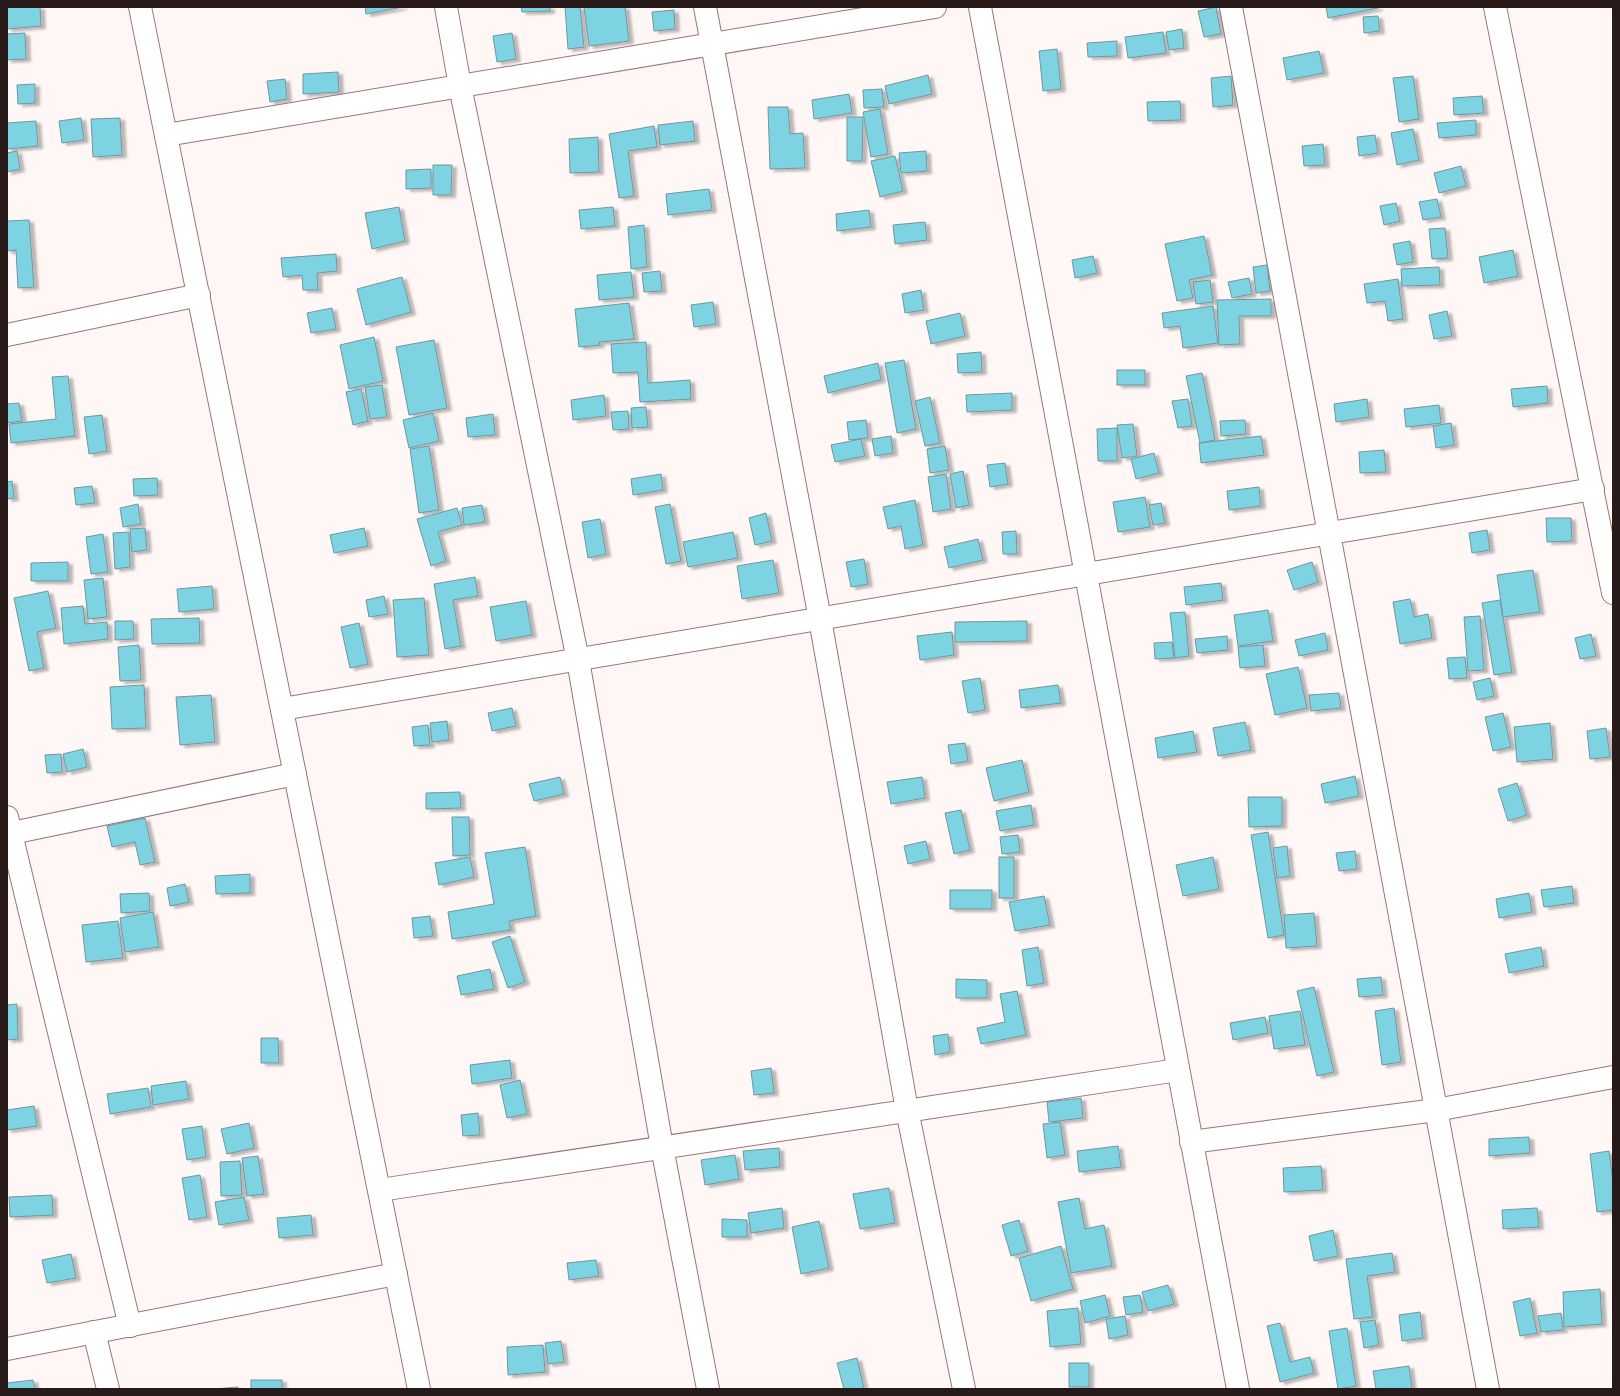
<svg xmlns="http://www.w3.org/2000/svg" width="1620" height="1396" font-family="Lato,sans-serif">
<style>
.building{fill:#7dd3e2;stroke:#71969d;filter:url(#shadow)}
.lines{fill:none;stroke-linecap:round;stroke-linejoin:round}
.minor-casing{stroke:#987774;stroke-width:24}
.tertiary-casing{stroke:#987774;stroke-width:24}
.minor{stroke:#fff;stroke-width:22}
.tertiary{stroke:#fff;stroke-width:22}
</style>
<defs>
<filter id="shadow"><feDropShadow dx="4.5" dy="2.5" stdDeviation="1" flood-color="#0004"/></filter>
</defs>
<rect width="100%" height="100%" fill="#fff7f6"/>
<g class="building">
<polygon points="7,7 40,7 41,26 7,29"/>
<polygon points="365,7 403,7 366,14"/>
<polygon points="521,7 550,7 550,11 522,12"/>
<polygon points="565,7 580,7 584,47 568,49"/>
<polygon points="584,7 625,7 629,41 589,46"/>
<polygon points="1216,7 1221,34 1204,37 1198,11"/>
<polygon points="1326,7 1378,7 1378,8 1328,18"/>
<polygon points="674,10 675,29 654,31 652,12"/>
<polygon points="1378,16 1380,31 1364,33 1363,17"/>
<polygon points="1182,29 1184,48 1169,50 1166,32"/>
<polygon points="1163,32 1166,53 1128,58 1125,37"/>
<polygon points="25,33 26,59 7,60 7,34"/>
<polygon points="512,33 516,59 497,62 493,36"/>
<polygon points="1117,41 1117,56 1088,57 1087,43"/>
<polygon points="1057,49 1061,89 1043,91 1039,51"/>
<polygon points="1319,51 1324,73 1287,80 1283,58"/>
<polygon points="338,72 339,92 303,94 303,74"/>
<polygon points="928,75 932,94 889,104 885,86"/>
<polygon points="1231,76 1233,105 1213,107 1211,78"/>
<polygon points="1413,76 1419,119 1399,122 1393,78"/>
<polygon points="285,79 287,99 270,102 267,81"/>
<polygon points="35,84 35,103 18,104 17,85"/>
<polygon points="882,89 884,107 864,108 863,90"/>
<polygon points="849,94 852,113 814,119 812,100"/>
<polygon points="1482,96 1484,113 1454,115 1453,98"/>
<polygon points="1180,101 1181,120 1148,121 1147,102"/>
<polygon points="768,107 788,107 790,134 803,133 805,168 770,169"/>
<polygon points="880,109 888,154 871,157 863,112"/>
<polygon points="847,117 863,117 862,161 847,161"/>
<polygon points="81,118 84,140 62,143 59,121"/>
<polygon points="120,118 122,155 93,157 91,119"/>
<polygon points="1476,120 1476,135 1439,138 1437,123"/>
<polygon points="36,121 38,146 7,149 7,123"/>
<polygon points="693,121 695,141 660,145 658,125"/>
<polygon points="654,126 657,147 628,151 634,196 619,198 609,134"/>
<polygon points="1413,129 1419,160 1397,165 1391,133"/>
<polygon points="1375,135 1378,153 1359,156 1357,137"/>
<polygon points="598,137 599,172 570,173 569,139"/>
<polygon points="1323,144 1325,165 1304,166 1302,146"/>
<polygon points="17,151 20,169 7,172 7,153"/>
<polygon points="926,151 927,171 901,173 899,153"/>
<polygon points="895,156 903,191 880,197 871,161"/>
<polygon points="433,165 452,165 451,195 433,195"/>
<polygon points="1461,166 1466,186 1439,193 1434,173"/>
<polygon points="431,169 431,188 406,189 406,170"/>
<polygon points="709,189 712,210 668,215 666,194"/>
<polygon points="1437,199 1441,217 1423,220 1419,202"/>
<polygon points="1396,203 1400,221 1384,225 1380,206"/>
<polygon points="399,207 405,241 372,249 365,213"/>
<polygon points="613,207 615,226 581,229 579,210"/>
<polygon points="869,210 871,227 837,231 836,214"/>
<polygon points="29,220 34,287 18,288 16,250 7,251 7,221"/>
<polygon points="925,222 927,240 895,244 893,225"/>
<polygon points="644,225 647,267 631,269 628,227"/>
<polygon points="1445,228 1448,258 1432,259 1429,229"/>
<polygon points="1204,236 1212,275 1189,280 1193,298 1177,301 1165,244"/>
<polygon points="1410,241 1413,262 1397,265 1393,244"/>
<polygon points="1513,250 1518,276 1484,283 1479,257"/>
<polygon points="336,254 337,271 317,273 318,290 303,290 302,275 283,277 281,258"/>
<polygon points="1093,256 1097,273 1075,278 1072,260"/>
<polygon points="1267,265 1270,291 1256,293 1253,267"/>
<polygon points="1439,267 1440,285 1402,286 1401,269"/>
<polygon points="660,271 662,291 644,292 642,273"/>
<polygon points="631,272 634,297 599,300 597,275"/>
<polygon points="402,277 411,312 366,325 357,289"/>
<polygon points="1249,278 1252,294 1232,298 1228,282"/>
<polygon points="1398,279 1403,319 1388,321 1385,301 1367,303 1364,284"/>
<polygon points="1210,280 1213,302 1196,304 1193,282"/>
<polygon points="921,290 924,310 905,313 902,294"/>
<polygon points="1271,299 1271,316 1239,316 1240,344 1219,345 1217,300"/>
<polygon points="713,302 716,324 694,327 691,305"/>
<polygon points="629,303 634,339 599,342 600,345 579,347 575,309"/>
<polygon points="1213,306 1218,343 1183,348 1180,326 1164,328 1162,313"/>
<polygon points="332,308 336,329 311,333 307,313"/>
<polygon points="1447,311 1452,336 1434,339 1429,315"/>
<polygon points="960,313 965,336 931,344 926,321"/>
<polygon points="374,337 383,381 349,389 340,345"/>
<polygon points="434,340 447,408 409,415 396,347"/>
<polygon points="646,342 648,383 690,380 691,399 640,402 638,372 613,373 611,344"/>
<polygon points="981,352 982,372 958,373 957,354"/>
<polygon points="904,360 916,429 897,433 885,363"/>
<polygon points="878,363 881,380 828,393 824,376"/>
<rect x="1117" y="370" width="28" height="15"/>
<polygon points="1202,373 1215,440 1200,443 1186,376"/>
<polygon points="68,376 75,436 11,443 9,424 56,419 52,377"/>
<polygon points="382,385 387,417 370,419 365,387"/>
<polygon points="1547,386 1548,403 1513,407 1511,389"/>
<polygon points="361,389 368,421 353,425 346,392"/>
<polygon points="1012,393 1012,410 967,412 966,395"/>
<polygon points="604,395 606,416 573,420 571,400"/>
<polygon points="930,397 940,443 925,446 915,401"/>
<polygon points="1188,399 1192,426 1178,428 1172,401"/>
<polygon points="1367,399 1369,417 1336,422 1334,404"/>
<polygon points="19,403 22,421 7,423 7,404"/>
<polygon points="1439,405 1441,423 1406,427 1404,409"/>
<polygon points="646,407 648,427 632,428 631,408"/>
<polygon points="628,411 629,429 613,430 611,412"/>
<polygon points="433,413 439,441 409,448 403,420"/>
<polygon points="493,414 495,435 468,437 466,418"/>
<polygon points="102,415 107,451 89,454 84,417"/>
<polygon points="866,420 868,438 849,440 847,422"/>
<polygon points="1245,420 1246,434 1221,436 1220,421"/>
<polygon points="1451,423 1454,445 1436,448 1433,426"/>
<polygon points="1133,424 1137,456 1122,458 1117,425"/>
<polygon points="1117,428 1117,461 1098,461 1097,429"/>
<polygon points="891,436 893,453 875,456 872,439"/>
<polygon points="1261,436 1264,455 1201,463 1199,443"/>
<polygon points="861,439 865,456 835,462 831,445"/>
<polygon points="429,446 439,510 419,513 410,449"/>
<polygon points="945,446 949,470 930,473 927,449"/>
<polygon points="1384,450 1386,472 1360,473 1359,452"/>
<polygon points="1154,453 1159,473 1136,479 1131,459"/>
<polygon points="1005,463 1008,484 990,487 987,465"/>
<polygon points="963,471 969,505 956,508 950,474"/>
<polygon points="661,474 663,490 633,495 631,479"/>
<polygon points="946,474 951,509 933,512 928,477"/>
<polygon points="157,478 158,495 134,496 133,479"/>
<polygon points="12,481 14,498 7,499 7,482"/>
<polygon points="92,486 95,503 76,505 74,488"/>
<polygon points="1259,487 1261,506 1229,510 1227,491"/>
<polygon points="1145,497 1150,527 1118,532 1113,502"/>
<polygon points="915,500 923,545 905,549 901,526 888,529 883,507"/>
<polygon points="1161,503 1165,523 1153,525 1149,505"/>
<polygon points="138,504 141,524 123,527 120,508"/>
<polygon points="670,504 681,561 666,564 655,507"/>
<polygon points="482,505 485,522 464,525 462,508"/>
<polygon points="457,508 462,525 438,532 446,561 431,566 417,519"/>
<polygon points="766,513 772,541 755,545 749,518"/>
<polygon points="1546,518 1571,518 1572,541 1547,542"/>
<polygon points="600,519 606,554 588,558 582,522"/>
<polygon points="145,528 147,550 132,552 130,529"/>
<polygon points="364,528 368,546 334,553 330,535"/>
<polygon points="1487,530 1490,550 1472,553 1469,533"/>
<polygon points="1016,531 1017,554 1003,554 1002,532"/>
<polygon points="129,532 130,567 115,569 113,533"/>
<polygon points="733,532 738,558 688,567 683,542"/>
<polygon points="103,534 108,572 91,574 86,537"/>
<polygon points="978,539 983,560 949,568 944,547"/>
<polygon points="864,559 868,584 851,587 846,562"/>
<polygon points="773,560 779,593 742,599 737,566"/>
<polygon points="68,562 68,581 31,581 31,563"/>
<polygon points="1312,562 1318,582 1294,590 1287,570"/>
<polygon points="1533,570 1540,612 1503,617 1497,575"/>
<polygon points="475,577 478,596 453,600 461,646 445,649 434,584"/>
<polygon points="103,578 107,617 88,619 84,580"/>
<polygon points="1221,583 1223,600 1186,605 1184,587"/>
<polygon points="212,586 214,609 179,612 177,589"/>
<polygon points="48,591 56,628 37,632 44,668 29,671 14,598"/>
<polygon points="384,596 388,614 369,617 366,600"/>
<polygon points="424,598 429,655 397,657 393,600"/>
<polygon points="1410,599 1414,617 1428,614 1432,638 1400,644 1393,602"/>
<polygon points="1500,600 1512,672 1494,675 1482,603"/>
<polygon points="526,601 532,635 496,641 490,607"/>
<polygon points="83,606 85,624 107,622 108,639 64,644 61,608"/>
<polygon points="1268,610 1273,641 1238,646 1234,615"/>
<polygon points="1185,612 1189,656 1175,658 1170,613"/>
<polygon points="1480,616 1484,670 1468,671 1464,617"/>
<polygon points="199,618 200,643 152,644 151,619"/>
<polygon points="115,621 133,621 134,639 115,640"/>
<polygon points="1027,621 1027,641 955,642 955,622"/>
<polygon points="359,623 368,664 350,668 341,627"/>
<polygon points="952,632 954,655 920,660 917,636"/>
<polygon points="1325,633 1328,650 1299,656 1295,640"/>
<polygon points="1591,634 1596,656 1580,659 1575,638"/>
<polygon points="1227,636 1228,650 1197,653 1195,639"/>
<polygon points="1172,642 1174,658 1155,659 1154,643"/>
<polygon points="139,645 141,680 120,681 118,647"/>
<polygon points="1263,645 1265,666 1240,668 1238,647"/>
<polygon points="1465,657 1467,678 1449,679 1447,658"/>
<polygon points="1298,667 1307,708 1275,715 1266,674"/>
<polygon points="980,678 985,710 968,713 962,681"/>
<polygon points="1490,678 1494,696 1477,700 1473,682"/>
<polygon points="144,685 146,728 112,729 110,687"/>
<polygon points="1058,685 1061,703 1021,708 1019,690"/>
<polygon points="1339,693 1341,708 1311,711 1309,695"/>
<polygon points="211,695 215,742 180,745 176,697"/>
<polygon points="512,708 516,726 492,731 488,713"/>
<polygon points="1503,713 1511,747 1493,751 1485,717"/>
<polygon points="447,721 449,740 432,742 430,723"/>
<polygon points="1245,722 1251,750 1218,756 1213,728"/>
<polygon points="1550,723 1553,759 1517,762 1514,727"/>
<polygon points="428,725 430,745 414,746 412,727"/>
<polygon points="1606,728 1610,757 1590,759 1587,731"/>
<polygon points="1193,731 1197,752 1158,758 1155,738"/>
<polygon points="965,743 968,761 951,764 948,745"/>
<polygon points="83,749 87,767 67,772 63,754"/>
<polygon points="61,754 62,772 47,773 45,755"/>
<polygon points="1022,760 1029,792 994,801 986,768"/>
<polygon points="1355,776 1359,796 1325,803 1321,784"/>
<polygon points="560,777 564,794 534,801 529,784"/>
<polygon points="922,777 925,798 891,804 887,782"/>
<polygon points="1517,783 1527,815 1508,821 1498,789"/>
<polygon points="460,792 461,808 426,809 426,793"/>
<polygon points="1248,797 1282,797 1282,826 1249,827"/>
<polygon points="1031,805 1034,825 1000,831 996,811"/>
<polygon points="961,810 970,850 954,854 945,813"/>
<polygon points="452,817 469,817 470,855 453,856"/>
<polygon points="145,818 155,862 140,865 135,842 112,847 107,826"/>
<polygon points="1268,832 1284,935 1268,938 1251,835"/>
<polygon points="1018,835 1020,852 1002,854 1000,837"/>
<polygon points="926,841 930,859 908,864 904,846"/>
<polygon points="1287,846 1290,876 1277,878 1273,848"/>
<polygon points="525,847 536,916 509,921 511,930 452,939 448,912 494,904 485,853"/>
<polygon points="1355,851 1357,869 1339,871 1336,853"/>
<polygon points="470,857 474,877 439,885 435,863"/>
<rect x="999" y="857" width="15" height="41"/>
<polygon points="1213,857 1219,889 1183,896 1176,865"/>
<polygon points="250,874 250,893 216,894 215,876"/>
<polygon points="185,884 189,902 170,906 167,888"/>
<polygon points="1572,886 1574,903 1544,907 1541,890"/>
<rect x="950" y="890" width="42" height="19"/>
<polygon points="149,893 150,911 121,913 120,894"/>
<polygon points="1529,893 1532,912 1499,918 1496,899"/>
<polygon points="1044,896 1050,925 1015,931 1009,902"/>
<polygon points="153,912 159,947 125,952 120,918"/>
<polygon points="1314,913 1317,946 1286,948 1284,915"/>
<polygon points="430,916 433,936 414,938 412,918"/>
<polygon points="118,921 123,958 86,962 82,925"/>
<polygon points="510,936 525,982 508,988 492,942"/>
<polygon points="1038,947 1044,983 1027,986 1022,950"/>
<polygon points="1541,947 1544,966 1509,973 1505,954"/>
<polygon points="490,969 494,989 461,995 457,976"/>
<polygon points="1381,977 1383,995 1359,997 1357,979"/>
<polygon points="956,979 987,980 987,998 956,998"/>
<polygon points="1314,987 1334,1072 1317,1076 1297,991"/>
<polygon points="1017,991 1026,1035 981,1044 977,1028 1005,1022 1000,994"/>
<polygon points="17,1004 18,1039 7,1040 7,1005"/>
<polygon points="1394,1008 1401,1062 1382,1065 1375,1011"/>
<polygon points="1300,1011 1305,1045 1274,1049 1269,1016"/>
<polygon points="1265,1017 1268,1033 1233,1040 1230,1023"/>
<polygon points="948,1034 950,1052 935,1055 933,1036"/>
<polygon points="261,1038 278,1038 279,1063 261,1063"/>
<polygon points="510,1060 512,1078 472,1084 470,1065"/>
<polygon points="771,1068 774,1093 754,1095 751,1071"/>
<polygon points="520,1080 527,1114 507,1118 500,1085"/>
<polygon points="186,1081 189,1099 153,1105 151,1086"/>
<polygon points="148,1088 151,1107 110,1114 107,1094"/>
<polygon points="1081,1098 1083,1118 1049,1122 1047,1102"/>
<polygon points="34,1106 37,1126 7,1130 7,1110"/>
<polygon points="478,1113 480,1135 463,1136 461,1115"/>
<polygon points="1060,1122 1065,1155 1047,1158 1043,1124"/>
<polygon points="249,1123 254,1148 227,1154 221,1129"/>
<polygon points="202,1126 206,1157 187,1160 182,1129"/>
<polygon points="1529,1137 1530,1153 1489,1156 1489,1139"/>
<polygon points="1118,1146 1121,1167 1079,1172 1077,1151"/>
<polygon points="779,1148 780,1167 745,1170 743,1151"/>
<polygon points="1609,1151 1613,1182 1613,1210 1597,1212 1590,1154"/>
<polygon points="735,1155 739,1179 705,1185 701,1160"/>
<polygon points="258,1156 264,1194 247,1196 242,1158"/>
<polygon points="240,1161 242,1195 221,1196 220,1162"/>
<polygon points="1321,1166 1323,1190 1284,1192 1283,1168"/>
<polygon points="200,1175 207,1217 189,1220 182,1178"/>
<polygon points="889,1188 895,1223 860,1229 853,1194"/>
<polygon points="52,1195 53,1215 10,1217 9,1197"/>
<polygon points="244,1197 249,1220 219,1225 215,1202"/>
<polygon points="1079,1198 1085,1229 1104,1225 1112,1266 1071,1273 1058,1202"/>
<polygon points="782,1208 784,1228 751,1233 748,1213"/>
<polygon points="1537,1208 1539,1227 1503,1229 1502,1210"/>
<polygon points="311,1215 313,1235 279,1238 277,1218"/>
<polygon points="722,1219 747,1220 747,1237 722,1237"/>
<polygon points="1019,1220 1028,1251 1011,1256 1002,1225"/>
<polygon points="819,1221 829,1268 801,1274 792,1227"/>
<polygon points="1333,1230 1338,1256 1314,1261 1309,1236"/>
<polygon points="1061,1246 1073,1289 1031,1301 1019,1258"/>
<polygon points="1392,1253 1395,1272 1367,1276 1373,1317 1354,1319 1346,1259"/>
<polygon points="71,1254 76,1278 47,1283 42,1260"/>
<polygon points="596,1260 599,1276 569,1280 567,1263"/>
<polygon points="1168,1285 1174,1304 1148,1311 1142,1292"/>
<polygon points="1600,1289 1602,1324 1564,1327 1563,1292"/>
<polygon points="1105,1295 1110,1316 1085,1323 1080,1301"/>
<polygon points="1140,1295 1143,1312 1126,1315 1123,1297"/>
<polygon points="1530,1298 1537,1333 1520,1336 1513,1302"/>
<polygon points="1078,1308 1081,1344 1050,1347 1047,1311"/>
<polygon points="1420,1312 1423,1338 1402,1341 1399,1315"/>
<polygon points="1561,1313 1563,1330 1541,1332 1538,1316"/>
<polygon points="1125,1316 1128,1335 1109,1339 1106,1319"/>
<polygon points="1375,1320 1379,1345 1364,1348 1360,1322"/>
<polygon points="1280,1323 1290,1362 1310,1357 1314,1373 1280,1382 1267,1326"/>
<polygon points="1347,1328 1356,1386 1338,1389 1329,1331"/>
<polygon points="561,1341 564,1362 548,1364 545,1343"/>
<polygon points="543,1345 545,1372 508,1375 507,1347"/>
<polygon points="857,1358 864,1389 844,1389 837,1363"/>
<rect x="1069" y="1363" width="20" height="24"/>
<polygon points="1409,1366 1412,1389 1376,1389 1373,1371"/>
<polygon points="33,1380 35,1389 7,1389 7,1383"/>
<rect x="251" y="1380" width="31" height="9"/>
<polygon points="238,1387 238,1389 214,1389"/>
</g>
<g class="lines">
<defs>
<g id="minor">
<polyline points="446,7 460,86 578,660 662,1147 708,1389"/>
<polyline points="705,7 820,619 907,1110 964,1389"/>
<polyline points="980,7 1238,1389"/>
<polyline points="1231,7 1488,1389"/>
<polyline points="1495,7 1613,593"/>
<polyline points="166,135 935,7"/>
<polyline points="7,335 199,295"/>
<polyline points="282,709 1593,489"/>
<polyline points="7,817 130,1326"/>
<polyline points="7,834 295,774"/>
<polyline points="1191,1142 1436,1110 1613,1077"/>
<polyline points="380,1190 1178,1070"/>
<polyline points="94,1332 108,1389"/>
<polyline points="7,1349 396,1274"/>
</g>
<polyline id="tertiary" points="140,7 419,1389"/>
</defs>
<use href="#minor" class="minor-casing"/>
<use href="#tertiary" class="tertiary-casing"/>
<use href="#minor" class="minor"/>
<use href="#tertiary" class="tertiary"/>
</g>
<rect width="1620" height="1396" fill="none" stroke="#271a19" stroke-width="16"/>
</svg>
